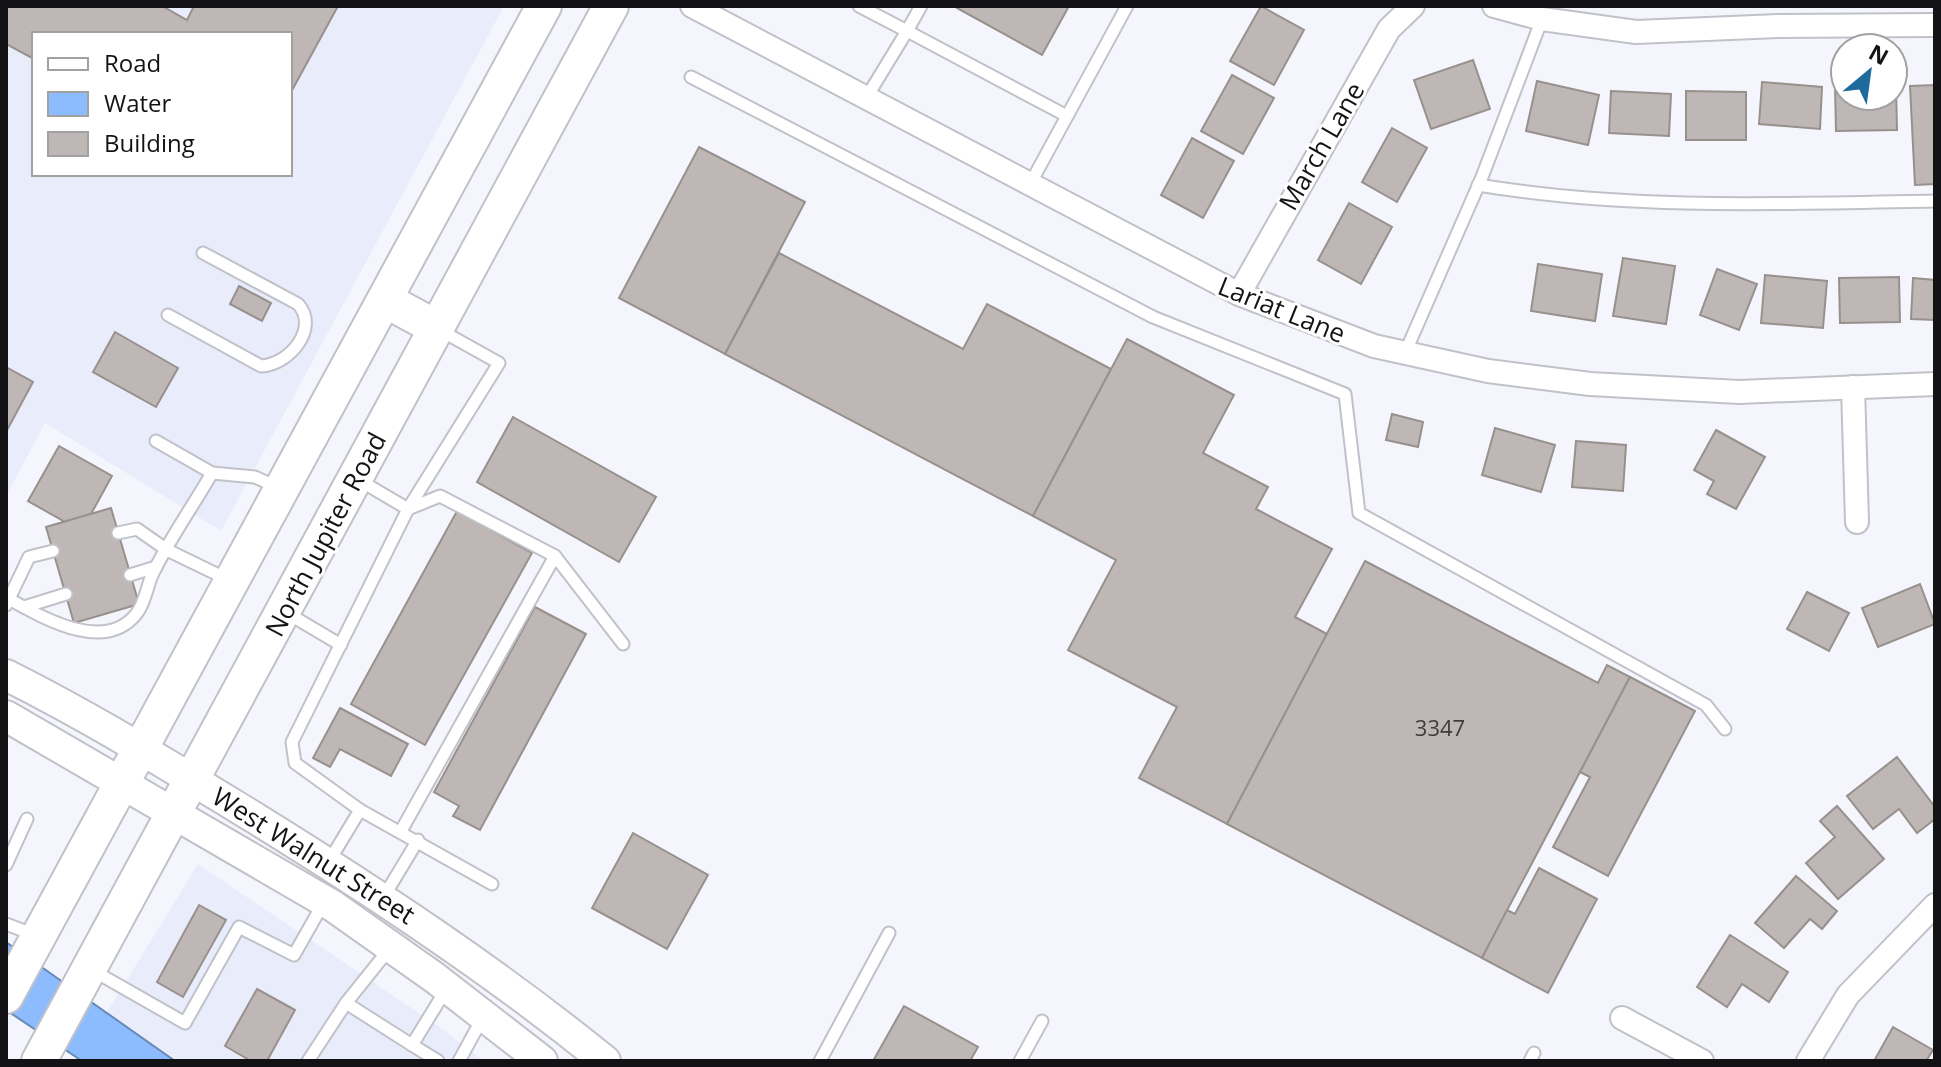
<svg xmlns="http://www.w3.org/2000/svg" width="1941" height="1067" font-family="'Open Sans',sans-serif">
<style>
.built{fill:#e9ecfb;fill-rule:evenodd}
.water{fill:#8cbcfd;stroke:#6889b7;stroke-width:2}
.building{fill:#bfb7b5;stroke:#97908d;stroke-width:2}
.lines{fill:none;stroke-linecap:round;stroke-linejoin:round}
.service-casing{stroke:#c1c2c9;stroke-width:15}
.minor-casing{stroke:#c1c2c9;stroke-width:26}
.secondary-casing{stroke:#c1c2c9;stroke-width:34}
.primary-casing{stroke:#c1c2c9;stroke-width:38}
.service{stroke:#fff;stroke-width:11}
.minor{stroke:#fff;stroke-width:22}
.secondary{stroke:#fff;stroke-width:30}
.primary{stroke:#fff;stroke-width:34}
.labels{text-anchor:middle;dominant-baseline:central;stroke-width:6;stroke-linejoin:round;paint-order:stroke}
.number-label{font-size:22px;fill:#3e3c3d}
.street-label{font-size:26px;fill:#131315;stroke:#fff}
</style>
<rect width="100%" height="100%" fill="#f5f6fd"/>
<g class="built">
<path d="M 6,6 L 504,6 L 221,531 L 45,423 L 6,496 ZM 34,34 L 290,34 L 290,174 L 34,174 Z"/>
<polygon points="198,864 438,1026 484,1061 77,1061"/>
</g>
<polygon class="water" points="6,942 175,1061 82,1061 6,1010"/>
<g class="building">
<polygon points="6,6 162,6 187,20 194,6 338,6 290,94 290,34 34,34 34,59 6,44"/>
<polygon points="958,6 1069,6 1042,55 957,8"/>
<polygon points="1261,6 1304,30 1274,85 1230,61"/>
<polygon points="1473,60 1490,109 1431,129 1414,80"/>
<polygon points="1232,75 1274,98 1243,154 1201,131"/>
<polygon points="1537,81 1599,95 1588,145 1526,131"/>
<polygon points="1762,82 1822,87 1820,129 1759,124"/>
<polygon points="1893,85 1896,85 1897,130 1836,131 1835,86 1845,86 1845,96 1893,96"/>
<polygon points="1935,85 1935,184 1915,185 1910,86"/>
<polygon points="1611,91 1671,94 1669,136 1609,133"/>
<polygon points="1686,91 1746,92 1746,140 1686,140"/>
<polygon points="1392,128 1427,148 1397,202 1362,182"/>
<polygon points="1192,138 1234,161 1203,218 1161,195"/>
<polygon points="699,147 805,202 725,354 619,298"/>
<polygon points="1349,203 1392,227 1361,284 1318,260"/>
<polygon points="779,253 963,349 987,304 1111,369 1033,516 725,354"/>
<polygon points="1623,258 1675,266 1666,324 1613,316"/>
<polygon points="1538,264 1602,274 1595,321 1531,311"/>
<polygon points="1717,269 1757,284 1739,330 1700,315"/>
<polygon points="1765,275 1827,281 1823,328 1761,323"/>
<polygon points="1899,277 1900,322 1840,323 1839,278"/>
<polygon points="1913,278 1935,280 1935,320 1911,319"/>
<polygon points="239,286 271,303 262,321 230,304"/>
<polygon points="115,332 178,368 156,407 93,372"/>
<polygon points="1127,339 1234,395 1203,453 1268,487 1256,509 1332,549 1295,617 1327,634 1227,824 1139,778 1177,707 1068,650 1116,560 1033,516"/>
<polygon points="6,367 33,382 6,432"/>
<polygon points="1392,414 1423,422 1418,447 1386,440"/>
<polygon points="513,417 656,497 619,562 477,482"/>
<polygon points="1495,428 1555,445 1541,492 1482,475"/>
<polygon points="1716,430 1765,457 1736,509 1707,494 1714,481 1694,470"/>
<polygon points="1576,441 1626,445 1623,491 1572,487"/>
<polygon points="59,446 112,476 91,514 65,522 28,501"/>
<polygon points="111,508 139,604 74,623 46,527"/>
<polygon points="457,511 532,553 425,745 351,704"/>
<polygon points="1365,561 1598,683 1607,665 1630,677 1482,958 1227,824"/>
<polygon points="1920,584 1935,624 1878,647 1862,608"/>
<polygon points="1807,592 1849,613 1829,651 1787,629"/>
<polygon points="535,607 586,634 480,830 453,816 459,806 434,792"/>
<polygon points="1630,677 1695,711 1608,876 1553,847 1590,777 1580,772"/>
<polygon points="340,708 408,744 391,776 340,749 330,767 313,758"/>
<polygon points="1897,757 1935,807 1935,819 1917,833 1899,809 1873,829 1847,796"/>
<polygon points="1837,806 1884,859 1838,899 1806,863 1835,837 1820,821"/>
<polygon points="633,833 708,875 667,949 592,908"/>
<polygon points="1539,868 1597,899 1548,993 1482,958 1507,910 1515,914"/>
<polygon points="1796,876 1837,911 1822,929 1810,919 1784,948 1755,923"/>
<polygon points="199,905 226,920 183,997 157,982"/>
<polygon points="1730,935 1788,972 1769,1002 1742,984 1727,1007 1697,987"/>
<polygon points="257,989 295,1010 267,1061 251,1061 225,1046"/>
<polygon points="904,1006 978,1047 970,1061 873,1061"/>
<polygon points="1893,1027 1933,1050 1926,1061 1874,1061"/>
</g>
<g class="lines">
<defs>
<g id="service">
<polyline points="859,6 907,31 921,6"/>
<polyline points="691,77 1153,317 1345,394 1359,513 1706,705 1725,729"/>
<polyline points="865,100 907,31 1067,116"/>
<path d="M 1478,185 C 1629,210 1783,204 1935,201"/>
<polyline points="1029,186 1127,6"/>
<path d="M 168,315 L 261,366 C 289,365 320,328 298,304 L 203,253"/>
<polyline points="438,329 499,363 408,509 292,742 295,763 360,810 492,884"/>
<polyline points="1405,353 1482,177 1542,19"/>
<polyline points="156,441 212,473 255,477 277,487"/>
<polyline points="359,480 408,509 440,496 555,556 623,644"/>
<polyline points="118,533 137,529 167,550 229,580"/>
<polyline points="130,575 156,567"/>
<path d="M 9,599 C 42,617 105,655 137,613 C 146,601 147,585 153,573 C 170,538 193,506 212,473"/>
<polyline points="6,605 29,557 53,551"/>
<polyline points="24,607 66,594"/>
<polyline points="287,613 341,645"/>
<polyline points="401,831 555,556"/>
<polyline points="328,863 360,810"/>
<polyline points="6,865 27,819"/>
<polyline points="383,898 418,840"/>
<polyline points="6,924 35,935"/>
<polyline points="390,948 346,1003 412,1045 447,988"/>
<polyline points="92,970 185,1023 239,927 294,955 324,902"/>
<polyline points="412,1045 438,1061"/>
<polyline points="308,1061 346,1003"/>
<polyline points="459,1061 483,1017"/>
<polyline points="820,1061 889,933"/>
<polyline points="1020,1061 1042,1021"/>
<polyline points="1530,1061 1534,1053"/>
</g>
<g id="minor">
<polyline points="692,6 1239,294 1374,346 1488,371 1590,384 1739,392 1935,384"/>
<polyline points="1494,6 1542,19 1636,32 1778,26 1935,25"/>
<polyline points="1239,294 1389,29 1413,6"/>
<polyline points="1853,387 1857,522"/>
<polyline points="1622,1018 1702,1061"/>
<polyline points="1808,1061 1848,995 1935,905"/>
</g>
<g id="secondary">
<path d="M 6,675 C 92,718 173,768 255,818 C 376,893 494,971 605,1061"/>
<polyline points="6,716 333,906 435,978 542,1061"/>
</g>
<g id="primary">
<polyline points="385,300 437,328"/>
<polyline points="6,996 544,6"/>
<polyline points="39,1061 611,6"/>
</g>
</defs>
<use href="#service" class="service-casing"/>
<use href="#minor" class="minor-casing"/>
<use href="#secondary" class="secondary-casing"/>
<use href="#primary" class="primary-casing"/>
<use href="#service" class="service"/>
<use href="#minor" class="minor"/>
<use href="#secondary" class="secondary"/>
<use href="#primary" class="primary"/>
</g>
<g class="labels">
<g class="number-label">
<text x="1440" y="727">3347</text>
</g>
<g class="street-label">
<text transform="translate(1321 146) rotate(-60)">March Lane</text>
<text transform="translate(1282 309) rotate(22)">Lariat Lane</text>
<text transform="translate(325 534) rotate(-62)">North Jupiter Road</text>
<text transform="translate(314 855) rotate(32)">West Walnut Street</text>
</g>
</g>
<rect width="1941" height="1067" fill="none" stroke="#131315" stroke-width="16"/>
<rect x="32" y="32" width="260" height="144" fill="#ffffff" stroke="#a1a1a1" stroke-width="2"/>
<rect x="48" y="58" width="40" height="12" fill="#ffffff" stroke="#a1a1a1" stroke-width="2"/>
<text x="104" y="72" font-size="24" fill="#131315">Road</text>
<rect x="48" y="92" width="40" height="24" fill="#8cbcfd" stroke="#a1a1a1" stroke-width="2"/>
<text x="104" y="112" font-size="24" fill="#131315">Water</text>
<rect x="48" y="132" width="40" height="24" fill="#bfb7b5" stroke="#a1a1a1" stroke-width="2"/>
<text x="104" y="152" font-size="24" fill="#131315">Building</text>
<g transform="translate(1869 72) rotate(29)"><circle r="38" fill="#ffffff" stroke="#a1a1a1" stroke-width="2"/>
<path d="M0-6L14 30L0 20L-14 30Z" fill="#1f6a9d"/>
<text y="-12" font-size="22" font-weight="bold" text-anchor="middle" fill="#131315">N</text>
</g>
</svg>
